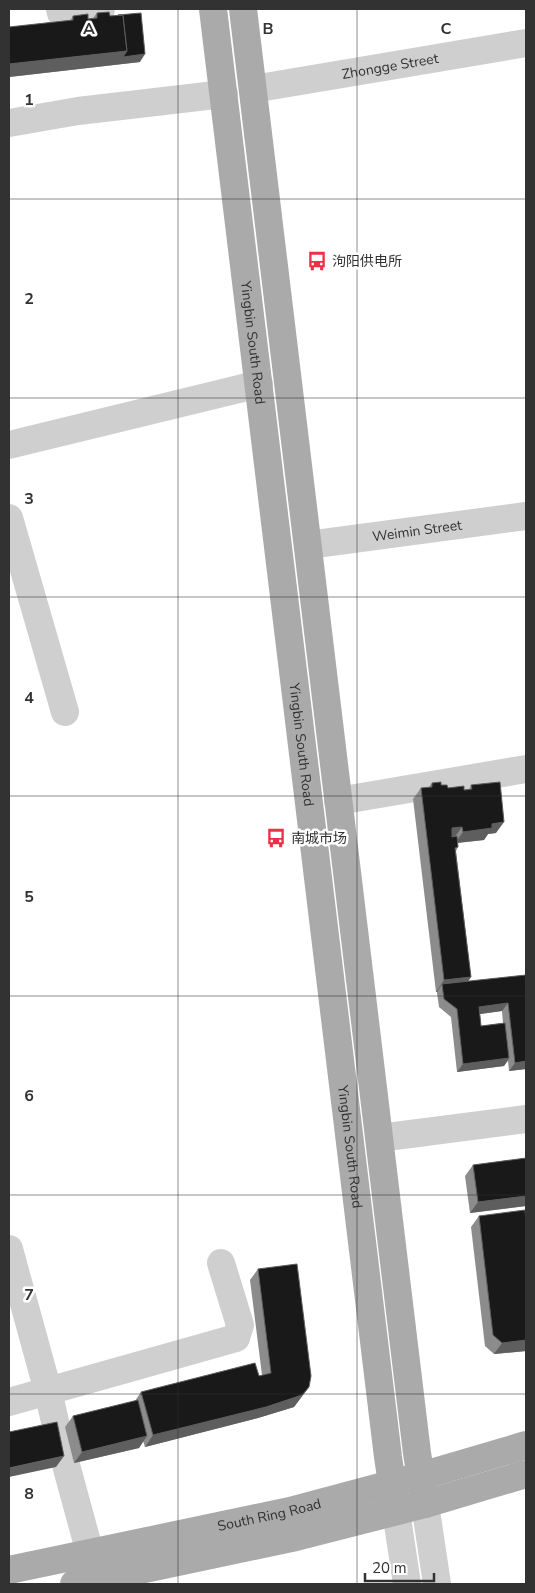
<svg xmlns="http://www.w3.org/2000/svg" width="535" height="1593" font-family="'Nunito Sans','Noto Sans SC',sans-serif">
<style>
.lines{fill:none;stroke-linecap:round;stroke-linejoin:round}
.minor{stroke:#cfcfcf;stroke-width:28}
.major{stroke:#aaa;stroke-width:28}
.wall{fill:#8c8c8c;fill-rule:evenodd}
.shaded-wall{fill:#5e5e5e}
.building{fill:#191919;stroke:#5e5e5e}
.grid{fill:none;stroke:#323232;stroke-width:1;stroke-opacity:0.55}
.labels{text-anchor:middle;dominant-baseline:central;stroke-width:5;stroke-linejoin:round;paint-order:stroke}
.street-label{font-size:14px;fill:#323232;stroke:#fff}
.poi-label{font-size:14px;fill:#323232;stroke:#fff;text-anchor:start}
.grid-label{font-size:16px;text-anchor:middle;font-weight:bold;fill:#323232;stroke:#fff;stroke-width:5;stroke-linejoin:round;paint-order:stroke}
</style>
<rect width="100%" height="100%" fill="#fff"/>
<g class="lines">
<g class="minor">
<polyline points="60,9 61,13 101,9"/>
<path id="s1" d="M 253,89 L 526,43"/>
<polyline points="9,123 78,111 224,94"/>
<polyline points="9,445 259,384"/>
<polyline points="9,518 65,712"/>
<path id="s2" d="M 308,545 L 526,516"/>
<polyline points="338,801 526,769"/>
<polyline points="379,1138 526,1119"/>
<polyline points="9,1249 48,1391 60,1443 90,1553"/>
<polyline points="9,1402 236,1338 240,1325 221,1263"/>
<polyline points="425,1504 437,1584"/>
<polyline points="396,1511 407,1584"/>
</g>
<g class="major">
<path id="s3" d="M 213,9 L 388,1457 L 396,1511"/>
<polyline points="243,9 417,1453 425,1504"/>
<path id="s4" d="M 9,1570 L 290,1511 L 421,1476 L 526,1445"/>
<polyline points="74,1584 296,1537 425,1504 526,1474"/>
</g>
</g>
<g class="wall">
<polygon points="97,13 110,16 140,62 9,77 9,27 70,21 73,16 88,19 93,18"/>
<path d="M 432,783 L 448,788 L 464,790 L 469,790 L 471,785 L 496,833 L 488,834 L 484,840 L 458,843 L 458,847 L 456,851 L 471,977 L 468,981 L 526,975 L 526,1069 L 509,1071 L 508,1061 L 504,1066 L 457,1072 L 451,1017 L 439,1007 L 437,993 L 437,992 L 436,992 L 413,799 L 421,788 L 429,787 ZM 502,1011 L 503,1023 L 481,1026 L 480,1014 Z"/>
<polygon points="526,1158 526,1206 470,1213 465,1176 473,1165"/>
<polygon points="479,1216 526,1223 526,1351 494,1354 485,1346 471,1227"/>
<polygon points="258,1269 309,1387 294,1407 258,1418 145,1447 143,1441 139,1448 74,1463 65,1427 73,1416 135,1401 141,1392 262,1375 250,1280"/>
</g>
<g class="shaded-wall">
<polygon points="127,51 145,54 140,62 9,77 9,64"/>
<polygon points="504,822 496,833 488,834 484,840 455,843 463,832 492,824"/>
<polygon points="462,827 454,838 444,840 452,828"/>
<polygon points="471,977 463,989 442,984 437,992 436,992 444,980"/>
<polygon points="508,1003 502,1011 473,1015 479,1007"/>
<polygon points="509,1058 504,1066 457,1072 463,1064"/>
<polygon points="526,1061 526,1069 509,1071 515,1063"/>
<polygon points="526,1196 526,1206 470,1213 478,1202"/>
<polygon points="526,1340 526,1351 494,1354 502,1343"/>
<polygon points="309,1387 294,1407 258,1418 145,1447 153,1435"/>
<polygon points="147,1436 139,1448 74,1463 82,1452"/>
<polygon points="64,1456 56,1467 9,1477 9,1468"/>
</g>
<g class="building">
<polygon points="109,12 110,16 123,15 127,51 9,64 9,27 73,20 73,16 88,14 88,19 97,18 97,13"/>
<polygon points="141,13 145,54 123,57 127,51 123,15 118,15"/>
<polygon points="441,782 441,785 447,785 448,788 464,786 464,790 472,789 471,785 500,782 504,822 492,824 492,828 463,832 462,827 452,828 452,837 457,836 458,847 455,848 471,977 444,980 421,788 432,787 432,783"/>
<polygon points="526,975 526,1061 515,1063 508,1003 479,1007 481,1026 505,1023 509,1058 463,1064 457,1009 444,999 442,984"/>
<polygon points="526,1158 526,1196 478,1202 473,1165"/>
<polygon points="525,1210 526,1223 526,1340 502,1343 493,1335 479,1216"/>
<polygon points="297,1264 311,1376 309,1387 302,1395 266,1407 153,1435 141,1392 255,1363 259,1376 271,1373 258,1269"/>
<polygon points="138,1400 147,1436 82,1452 73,1416"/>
<polygon points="57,1422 64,1456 9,1468 9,1432"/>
</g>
<path class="grid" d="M 178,9 L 178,1584M 357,9 L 357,1584M 9,199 L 526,199M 9,398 L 526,398M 9,597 L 526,597M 9,796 L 526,796M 9,996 L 526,996M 9,1195 L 526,1195M 9,1394 L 526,1394"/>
<defs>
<symbol id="bus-bare" viewBox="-9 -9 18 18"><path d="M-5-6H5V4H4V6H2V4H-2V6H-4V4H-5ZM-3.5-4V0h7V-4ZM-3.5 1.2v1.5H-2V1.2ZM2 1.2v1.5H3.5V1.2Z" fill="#ec3147" stroke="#fff" stroke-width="2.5" paint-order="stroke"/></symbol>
</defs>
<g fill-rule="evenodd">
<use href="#bus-bare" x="303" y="247" width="28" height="28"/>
<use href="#bus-bare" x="262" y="824" width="28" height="28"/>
</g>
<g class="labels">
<g class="street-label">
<text stroke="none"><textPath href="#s1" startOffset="139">Zhongge Street</textPath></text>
<text stroke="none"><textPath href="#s3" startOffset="336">Yingbin South Road</textPath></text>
<text stroke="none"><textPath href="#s2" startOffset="110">Weimin Street</textPath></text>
<text stroke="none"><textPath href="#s3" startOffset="741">Yingbin South Road</textPath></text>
<text stroke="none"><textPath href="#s3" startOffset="1146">Yingbin South Road</textPath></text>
<text stroke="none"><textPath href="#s4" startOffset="266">South Ring Road</textPath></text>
</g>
<g class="poi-label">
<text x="332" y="261">泃阳供电所</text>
<text x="291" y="838">南城市场</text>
</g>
</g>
<g class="grid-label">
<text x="89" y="34">A</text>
<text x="268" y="34">B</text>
<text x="446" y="34">C</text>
<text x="29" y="105">1</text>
<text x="29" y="304">2</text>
<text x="29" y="504">3</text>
<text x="29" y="703">4</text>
<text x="29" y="902">5</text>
<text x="29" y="1101">6</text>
<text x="29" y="1300">7</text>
<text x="29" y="1499">8</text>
</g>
<rect width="535" height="1593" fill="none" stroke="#323232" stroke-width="20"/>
<path d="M365 1573v8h69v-8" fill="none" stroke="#323232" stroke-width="2.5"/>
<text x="372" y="1573" font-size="15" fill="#323232" stroke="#ffffff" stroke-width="4" paint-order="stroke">20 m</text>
</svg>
